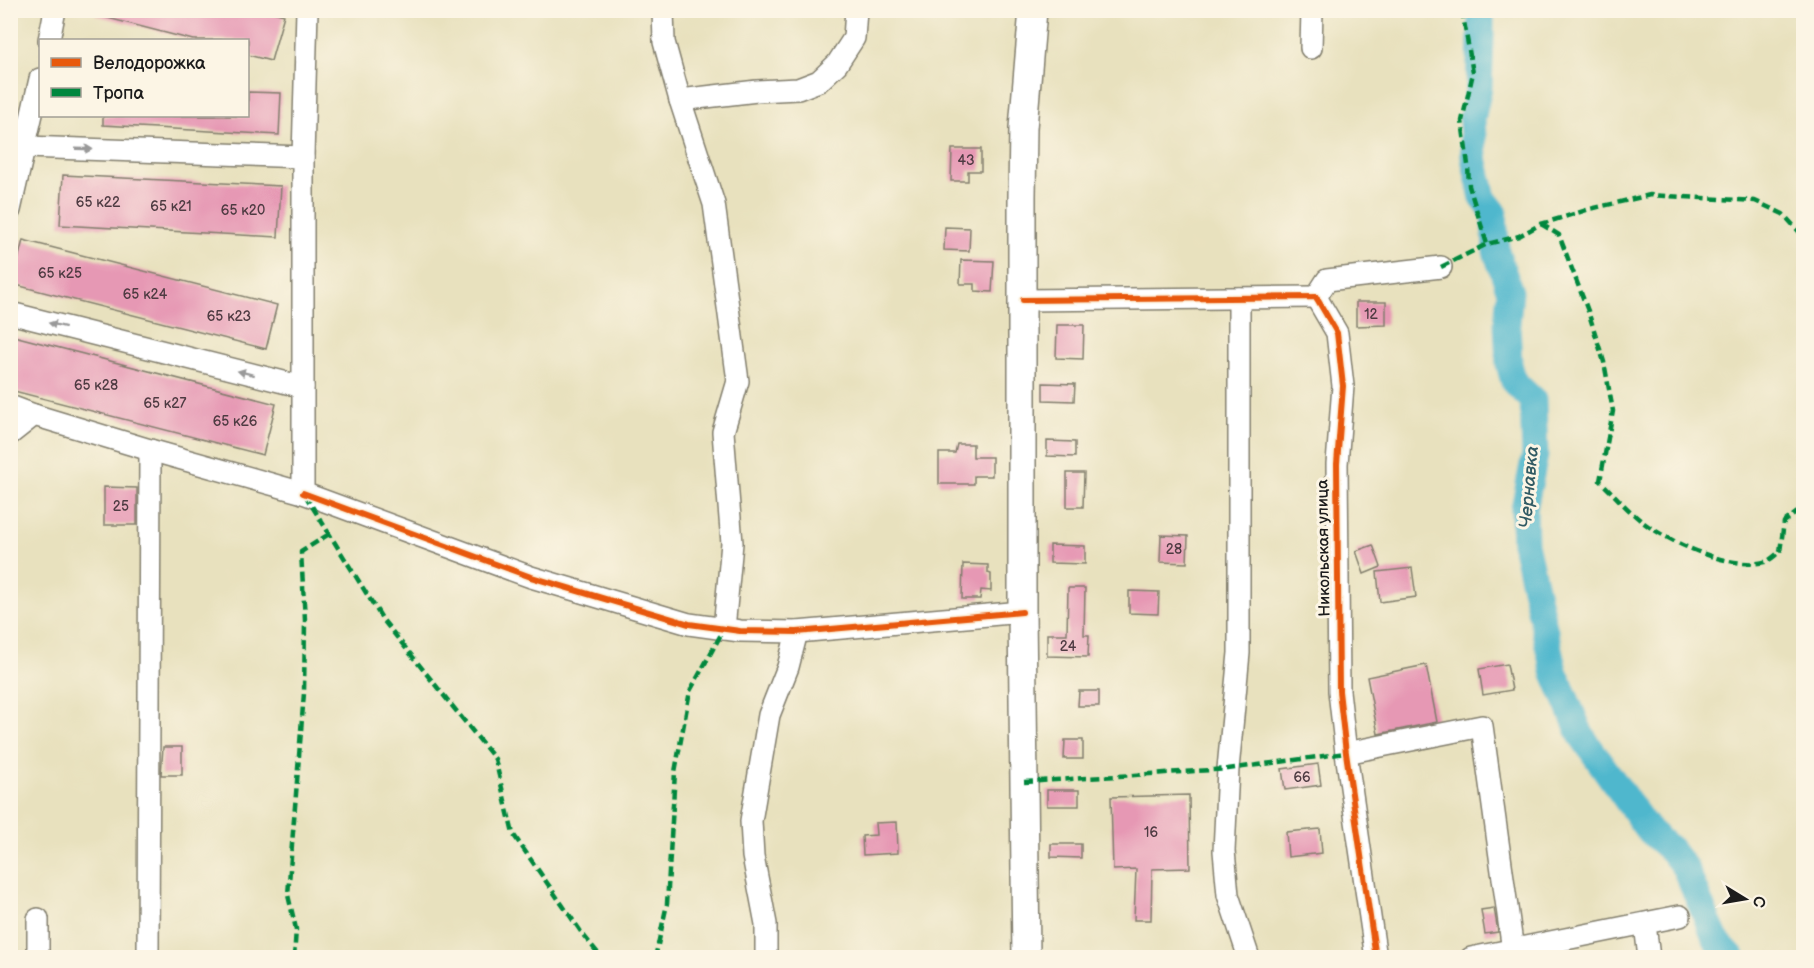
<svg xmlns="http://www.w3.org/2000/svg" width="1814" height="968" font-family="'Balsamiq Sans',sans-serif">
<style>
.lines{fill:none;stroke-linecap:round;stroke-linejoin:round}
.river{stroke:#4fb7cd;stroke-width:27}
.building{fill:#e698b4}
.minor-casing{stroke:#827e6d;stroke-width:24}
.major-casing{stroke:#827e6d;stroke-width:30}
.minor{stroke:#fff;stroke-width:21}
.major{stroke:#fff;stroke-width:27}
.quiet{stroke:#00873e;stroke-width:4.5;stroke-dasharray:9 4.5;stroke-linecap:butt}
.cycleway-casing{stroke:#fcf5e5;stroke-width:10}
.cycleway{stroke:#e8590c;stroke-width:6}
.oneway{fill:#999}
.labels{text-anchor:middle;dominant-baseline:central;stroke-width:6;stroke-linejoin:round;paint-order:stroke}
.number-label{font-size:14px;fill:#4e3b42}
.street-label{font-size:16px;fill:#1c1c1c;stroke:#fcf5e5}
.water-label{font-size:18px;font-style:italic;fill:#305a63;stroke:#fcf5e5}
</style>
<rect width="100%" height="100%" fill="#fcf5e5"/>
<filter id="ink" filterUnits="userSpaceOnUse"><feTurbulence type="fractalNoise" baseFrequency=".0167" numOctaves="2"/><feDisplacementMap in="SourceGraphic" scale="12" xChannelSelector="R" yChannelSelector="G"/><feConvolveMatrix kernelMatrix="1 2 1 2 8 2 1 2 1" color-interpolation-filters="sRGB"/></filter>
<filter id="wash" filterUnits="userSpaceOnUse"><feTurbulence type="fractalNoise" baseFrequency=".008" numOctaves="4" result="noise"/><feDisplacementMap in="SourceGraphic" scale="24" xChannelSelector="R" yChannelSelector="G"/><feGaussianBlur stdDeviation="1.35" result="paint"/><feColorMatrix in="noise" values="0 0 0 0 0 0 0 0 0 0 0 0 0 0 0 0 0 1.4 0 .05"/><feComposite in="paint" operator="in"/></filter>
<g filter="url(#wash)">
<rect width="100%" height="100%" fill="#e8e1be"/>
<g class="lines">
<polyline class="river" points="1481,10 1481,38 1479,87 1472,119 1474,158 1483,198 1494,212 1496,251 1510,292 1507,323 1509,364 1514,382 1533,400 1535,455 1524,509 1525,544 1554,671 1581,735 1647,829 1671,850 1685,868 1716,940 1733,958"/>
</g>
<g id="blocks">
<g class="building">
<polygon points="96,10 266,10 284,15 271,61 248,55 248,40 193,40 96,15"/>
<polygon points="248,92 281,93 279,135 103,125 103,116 248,116"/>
<polygon points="952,149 981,149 981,171 968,171 968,181 951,181"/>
<polygon points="63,175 281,186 278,237 60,225"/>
<polygon points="945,227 970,228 969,251 944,250"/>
<polygon points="23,240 277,305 266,349 12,284"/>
<polygon points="961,260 994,261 992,292 975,291 975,284 960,284"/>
<polygon points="1356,302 1386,302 1386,325 1356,326"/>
<polygon points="1057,325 1084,325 1083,359 1056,358"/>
<polygon points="10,335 276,404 263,455 10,390"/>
<polygon points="1043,383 1075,384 1074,401 1043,400"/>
<polygon points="1047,441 1075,442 1075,457 1047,456"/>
<polygon points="957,444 973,444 973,457 992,457 992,476 974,476 974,484 939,484 939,453 955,453"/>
<polygon points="1067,473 1084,473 1083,507 1067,507"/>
<polygon points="104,487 137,488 137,525 104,525"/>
<polygon points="1161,535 1188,536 1187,563 1160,562"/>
<polygon points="1050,545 1085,546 1085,564 1050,563"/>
<polygon points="1373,545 1381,567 1364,574 1356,551"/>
<polygon points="963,564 988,565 988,573 991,574 991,591 981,590 980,599 962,599"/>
<polygon points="1412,568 1416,597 1380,602 1377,572"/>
<polygon points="1068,588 1085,588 1084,635 1089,635 1088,657 1047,656 1047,634 1067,634"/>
<polygon points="1129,591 1159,592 1158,614 1129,613"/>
<polygon points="1507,664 1512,690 1483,695 1479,669"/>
<polygon points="1426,665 1437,722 1378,734 1367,677"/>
<polygon points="1079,691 1099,691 1099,706 1078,706"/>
<polygon points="1065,740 1083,740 1083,759 1064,759"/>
<polygon points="163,747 182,747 182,775 161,775"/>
<polygon points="1318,764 1321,785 1285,790 1282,769"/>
<rect x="1047" y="790" width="32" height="16"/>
<polygon points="1189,795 1190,868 1152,869 1151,920 1134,920 1136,869 1113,870 1111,797"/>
<polygon points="897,822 898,853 863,855 862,836 876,835 875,823"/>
<polygon points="1320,829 1322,853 1288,857 1286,832"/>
<polygon points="1051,844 1081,844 1081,858 1051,857"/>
<polygon points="1494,908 1498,932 1485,934 1481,910"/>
</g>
</g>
</g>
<g filter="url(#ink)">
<use href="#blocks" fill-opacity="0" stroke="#827e6d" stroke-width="1.5"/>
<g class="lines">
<defs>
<g id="minor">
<polyline points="663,10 664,42 680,100 714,204 738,381 723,432 732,543 724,629"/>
<polyline points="49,40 55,10"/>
<polyline points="1311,48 1312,10"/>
<polyline points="680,100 757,91 798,89 819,81 837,64 854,38 856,10"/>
<polyline points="26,147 303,157"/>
<polyline points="10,210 40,79"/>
<polyline points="1316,297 1337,333 1343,386 1337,464 1339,691 1346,753 1376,958"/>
<polyline points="1316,297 1327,280 1441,267"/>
<polyline points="1239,298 1239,653 1228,769 1224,851 1228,895 1249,958"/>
<polyline points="1023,300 1316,297"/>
<polyline points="10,313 303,387"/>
<polyline points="10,406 34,415 150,450 303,493 531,577 689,624 740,631 797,632 1022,612"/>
<polyline points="10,434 34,415"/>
<polyline points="303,493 303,157 307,10"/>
<polyline points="1346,753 1482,726 1514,958"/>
<polyline points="38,919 38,958"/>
<polyline points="1645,924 1649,958"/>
<polyline points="148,958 150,450"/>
<polyline points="766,958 766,924 753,856 751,821 769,715 788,667 797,632"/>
<polyline points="1471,958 1680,916"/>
</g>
<polyline id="major" points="1026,958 1022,612 1022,196 1023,128 1033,10"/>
</defs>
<use href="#minor" class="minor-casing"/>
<use href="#major" class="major-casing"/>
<use href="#minor" class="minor"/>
<use href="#major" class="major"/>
<g class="quiet">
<polyline points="1462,10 1473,73 1462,121 1468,165 1469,186 1487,244"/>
<path d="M 1541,224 L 1559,235 L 1588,311 L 1604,362 L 1613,411 L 1600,481 C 1615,495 1628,511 1644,523 C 1671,543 1731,570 1764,562 C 1770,561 1775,555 1780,552 L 1784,522 L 1804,507"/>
<polyline points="1441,267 1487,244 1519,236 1541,224 1590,209 1650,195 1755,201 1783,214 1804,237"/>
<polyline points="305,495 383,620 495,759 513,834 584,936 602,958"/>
<polyline points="1024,782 1228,769 1346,753"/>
<polyline points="294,958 296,929 288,895 304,693 305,620 301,552 329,534"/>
<polyline points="655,958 667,904 675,772 690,691 724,629"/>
</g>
<defs>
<g id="cycleway">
<polyline points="1023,300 1316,297 1337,333 1343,386 1337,464 1339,691 1346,753 1376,958"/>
<polyline points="303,493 531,577 689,624 740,631 797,632 1022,612"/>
</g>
</defs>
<use href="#cycleway" class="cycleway-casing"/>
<use href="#cycleway" class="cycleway"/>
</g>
<defs><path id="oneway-solid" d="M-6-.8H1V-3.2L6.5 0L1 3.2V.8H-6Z" transform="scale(1.5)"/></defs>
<g class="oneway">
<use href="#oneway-solid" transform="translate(84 149) rotate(2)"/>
<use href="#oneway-solid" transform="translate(57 325) rotate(-166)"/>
<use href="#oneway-solid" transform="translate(246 373) rotate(-166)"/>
</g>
</g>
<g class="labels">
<g class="number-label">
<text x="966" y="160">43</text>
<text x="98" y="202">65 к22</text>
<text x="171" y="206">65 к21</text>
<text x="243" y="210">65 к20</text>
<text x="60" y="273">65 к25</text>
<text x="145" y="294">65 к24</text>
<text x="1371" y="314">12</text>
<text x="229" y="316">65 к23</text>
<text x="96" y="385">65 к28</text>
<text x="165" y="403">65 к27</text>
<text x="235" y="421">65 к26</text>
<text x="121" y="506">25</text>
<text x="1174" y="549">28</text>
<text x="1068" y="646">24</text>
<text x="1302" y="777">66</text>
<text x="1151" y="832">16</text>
</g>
<g class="street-label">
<text transform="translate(1324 548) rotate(-91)">Никольская улица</text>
</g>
<g class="water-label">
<text transform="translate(1529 487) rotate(-85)">Чернавка</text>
</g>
</g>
<rect width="1814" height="968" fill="none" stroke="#fcf5e5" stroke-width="36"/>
<rect x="39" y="39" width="210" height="78" fill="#fcf5e5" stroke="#a29e95" stroke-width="1.5"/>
<rect x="51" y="58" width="30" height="9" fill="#e8590c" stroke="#a29e95" stroke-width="1.5"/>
<text x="93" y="69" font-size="18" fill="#1c1c1c">Велодорожка</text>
<rect x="51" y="88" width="30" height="9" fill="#00873e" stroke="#a29e95" stroke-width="1.5"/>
<text x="93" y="99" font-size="18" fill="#1c1c1c">Тропа</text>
<g transform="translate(1745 899) rotate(101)" stroke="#fcf5e5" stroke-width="4.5" paint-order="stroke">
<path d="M0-4.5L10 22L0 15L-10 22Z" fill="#1c1c1c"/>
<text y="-9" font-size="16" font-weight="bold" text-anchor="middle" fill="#1c1c1c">С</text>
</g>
</svg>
